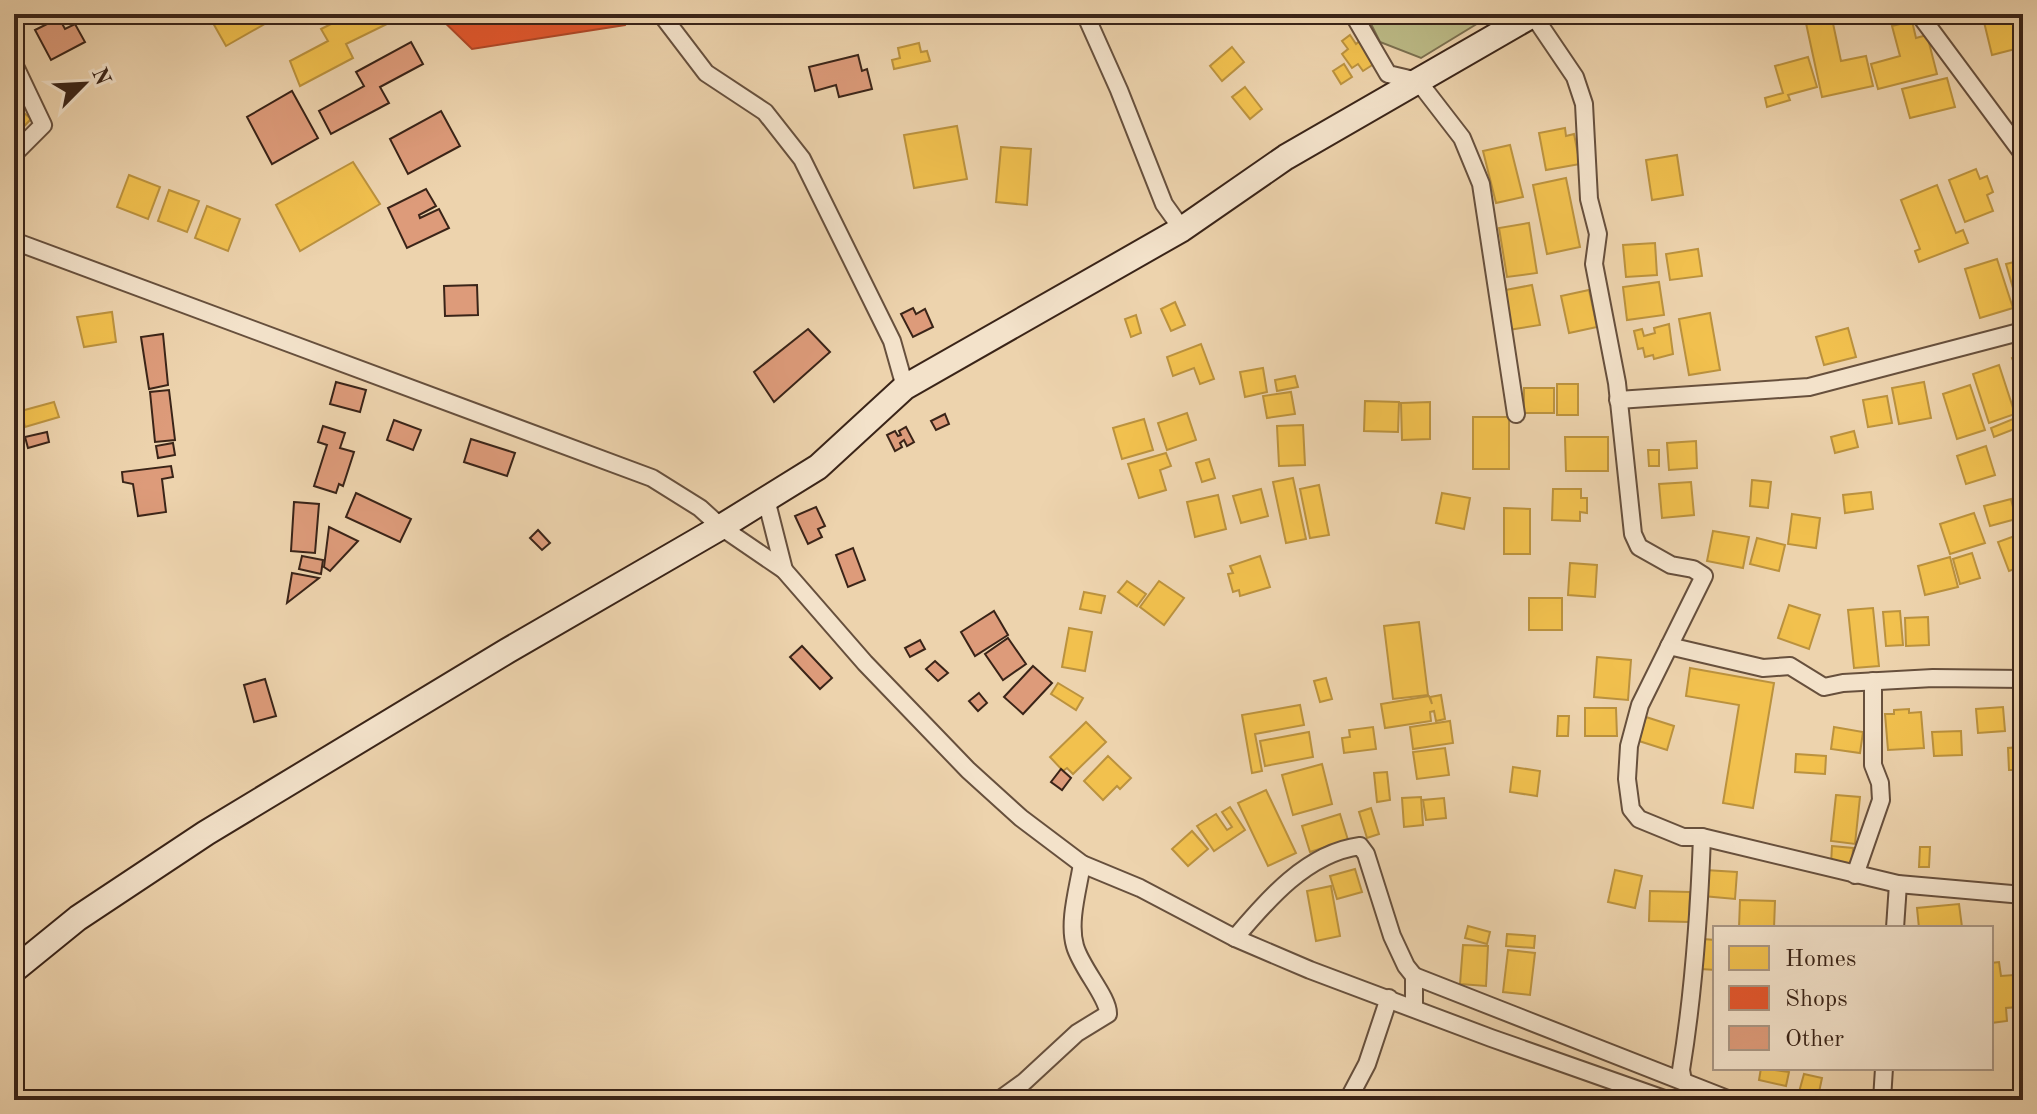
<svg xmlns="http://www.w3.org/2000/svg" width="2037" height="1114" font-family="'Old Standard TT',serif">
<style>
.green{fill:#bcbb87;stroke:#7b7050;stroke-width:2}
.homes{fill:#f2c14e;stroke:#bb923e;stroke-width:2}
.shops{fill:#e4572e;stroke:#b14827;stroke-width:2}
.building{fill:#dd9b7a;stroke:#3a2418;stroke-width:2}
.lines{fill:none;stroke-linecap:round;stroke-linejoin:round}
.minor-casing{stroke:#67503d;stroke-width:20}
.secondary-casing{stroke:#3a2418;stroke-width:28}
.minor{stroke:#f3e2ca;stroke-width:16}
.secondary{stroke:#f3e2ca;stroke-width:24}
</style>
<rect width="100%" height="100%" fill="#edd3ad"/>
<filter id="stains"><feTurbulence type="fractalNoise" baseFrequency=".0025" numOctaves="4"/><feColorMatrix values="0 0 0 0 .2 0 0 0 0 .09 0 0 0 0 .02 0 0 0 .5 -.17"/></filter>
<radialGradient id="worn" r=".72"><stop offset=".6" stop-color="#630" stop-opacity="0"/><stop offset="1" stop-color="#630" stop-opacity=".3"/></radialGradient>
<polygon class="green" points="1366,14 1493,14 1421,58 1380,42"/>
<g class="homes">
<polygon points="228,14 265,14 270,21 226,46 213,23"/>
<polygon points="351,14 387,14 391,22 346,44 353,58 300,86 290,61 328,41 321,29"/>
<polygon points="1804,14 1831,14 1841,61 1866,56 1873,86 1822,97"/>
<polygon points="2015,14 2023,47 1992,55 1984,22"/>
<polygon points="1912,21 1916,38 1927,35 1937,74 1878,89 1871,64 1900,56 1892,26"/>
<polygon points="1350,35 1356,44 1362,39 1377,62 1363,71 1358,64 1352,68 1342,54 1348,49 1342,41"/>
<polygon points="919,43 921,52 927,51 930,61 894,69 892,60 900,58 898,48"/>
<polygon points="1232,47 1244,62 1222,81 1210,66"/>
<polygon points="1808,57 1817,87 1788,95 1790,100 1767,107 1765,98 1783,93 1775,66"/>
<polygon points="1344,64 1352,77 1341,84 1333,71"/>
<polygon points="1947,78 1955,107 1910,118 1902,89"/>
<polygon points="1245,87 1262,109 1250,119 1232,97"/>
<polygon points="14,104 31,119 15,136 14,135"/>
<polygon points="957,126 967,179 914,188 904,135"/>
<polygon points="1565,128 1566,136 1574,134 1580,164 1546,170 1539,133"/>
<polygon points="1510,145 1523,197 1496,203 1483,151"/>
<polygon points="1001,147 1031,149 1027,205 996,202"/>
<polygon points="1677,155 1683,195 1652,200 1646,160"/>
<polygon points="353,162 380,204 300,251 276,205"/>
<polygon points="1976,169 1980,179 1987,176 1993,192 1987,195 1993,211 1965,222 1949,180"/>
<polygon points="129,175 160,187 148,219 117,207"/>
<polygon points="1566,178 1580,247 1547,254 1533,185"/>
<polygon points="1937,185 1956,233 1963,230 1968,243 1919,262 1915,251 1920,249 1901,200"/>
<polygon points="169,190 199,201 187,232 158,221"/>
<polygon points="207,206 240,219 228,251 195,238"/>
<polygon points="1529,223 1537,273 1507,277 1499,228"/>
<polygon points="1655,243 1657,275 1626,277 1623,245"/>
<polygon points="1698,249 1702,276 1670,280 1666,254"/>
<polygon points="1997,259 2013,308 1980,318 1965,269"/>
<polygon points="2022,260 2023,292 2015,295 2006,264"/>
<polygon points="1659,282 1664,315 1627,320 1623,287"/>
<polygon points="1532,285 1540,325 1508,330 1500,291"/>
<polygon points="1589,290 1597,327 1569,333 1561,296"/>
<polygon points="1175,302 1185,325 1171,331 1161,309"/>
<polygon points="112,312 116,342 84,347 77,317"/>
<polygon points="1710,313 1720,370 1689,375 1679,319"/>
<polygon points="1136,315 1141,333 1131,337 1125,319"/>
<polygon points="1669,324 1673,354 1654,359 1653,355 1645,357 1643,348 1638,349 1634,331 1642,329 1644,336 1655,333 1654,328"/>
<polygon points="1848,328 1856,357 1824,365 1816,337"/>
<polygon points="1201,344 1214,379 1200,384 1194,368 1173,376 1167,357"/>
<polygon points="2023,354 2023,380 2021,380 2012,358"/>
<polygon points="1999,365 2015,414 1989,423 1973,374"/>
<polygon points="1263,368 1267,392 1245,397 1240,372"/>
<polygon points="1295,376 1298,387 1277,391 1275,380"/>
<polygon points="1924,382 1931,418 1899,424 1892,388"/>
<rect x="1557" y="384" width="21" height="31"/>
<polygon points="1970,385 1985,430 1957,439 1943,394"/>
<rect x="1524" y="388" width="30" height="25"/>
<polygon points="1291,392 1295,414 1267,418 1263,396"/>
<polygon points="1887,396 1892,423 1868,427 1863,400"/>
<polygon points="1365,401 1399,402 1398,432 1364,431"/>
<polygon points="54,402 59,417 25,427 21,411"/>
<polygon points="1430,402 1430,439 1402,440 1401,403"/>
<polygon points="1187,413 1196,440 1167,450 1158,423"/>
<rect x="1473" y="417" width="36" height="52"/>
<polygon points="1144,419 1153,450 1122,459 1113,428"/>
<polygon points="2013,419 2017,428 1994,437 1991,428"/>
<polygon points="1303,425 1305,465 1279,466 1277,426"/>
<polygon points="1854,431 1858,447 1835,453 1831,437"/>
<polygon points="1565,437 1608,437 1608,471 1566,471"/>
<polygon points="1696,441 1697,468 1669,470 1667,443"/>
<polygon points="1986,446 1995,475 1966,484 1957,456"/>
<polygon points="1648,450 1659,450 1659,466 1649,466"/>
<polygon points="1166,453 1171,466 1160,470 1166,490 1139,498 1128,464"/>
<polygon points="1209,459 1215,478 1202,482 1196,463"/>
<polygon points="1293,478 1306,539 1286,543 1273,482"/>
<polygon points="1752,480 1771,482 1768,508 1750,506"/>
<polygon points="1691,482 1694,515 1662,518 1659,484"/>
<polygon points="1319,485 1329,535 1310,538 1300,489"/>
<polygon points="1261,489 1268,516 1241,523 1233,496"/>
<polygon points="1553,489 1581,489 1581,498 1587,498 1587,513 1580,512 1580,521 1552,520"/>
<polygon points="1871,492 1873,509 1845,513 1843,495"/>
<polygon points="1442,493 1470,498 1464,529 1436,523"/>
<polygon points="1218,495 1226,529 1195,537 1187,502"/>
<polygon points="2011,499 2016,519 1990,526 1984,506"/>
<polygon points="1504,508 1530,509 1530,554 1504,554"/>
<polygon points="1974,513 1985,543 1950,554 1940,524"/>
<polygon points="1792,514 1820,518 1816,548 1788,544"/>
<polygon points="1713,531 1749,537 1743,568 1707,561"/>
<polygon points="2023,533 2023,566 2009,571 1998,542"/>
<polygon points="1757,538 1785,545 1779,571 1750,564"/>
<polygon points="1972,553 1980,578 1960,584 1953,559"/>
<polygon points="1260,556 1270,587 1240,596 1239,590 1233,592 1228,574 1233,573 1230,566"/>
<polygon points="1950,557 1958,587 1925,595 1918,566"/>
<polygon points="1570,563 1597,565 1595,597 1568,595"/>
<polygon points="1127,581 1146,594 1137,606 1118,592"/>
<polygon points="1159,581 1184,598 1164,625 1140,607"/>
<polygon points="1084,592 1105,596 1101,613 1080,609"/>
<rect x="1529" y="598" width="33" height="32"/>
<polygon points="1789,605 1820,615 1809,649 1778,638"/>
<polygon points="1873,608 1879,666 1854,668 1848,610"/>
<polygon points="1900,611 1903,645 1886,646 1883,612"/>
<polygon points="1928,617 1929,645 1906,646 1905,618"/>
<polygon points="1419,622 1428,695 1393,699 1384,626"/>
<polygon points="1069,628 1092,632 1085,671 1062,667"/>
<polygon points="1597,657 1631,660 1628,700 1594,697"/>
<polygon points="1690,668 1774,683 1753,808 1723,803 1739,705 1686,696"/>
<polygon points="1326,678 1332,699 1320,702 1314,681"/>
<polygon points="1058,683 1083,698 1076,710 1051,694"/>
<polygon points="1441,695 1445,719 1436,721 1434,711 1430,712 1431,721 1385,728 1381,704 1429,696 1432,704 1430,697"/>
<polygon points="1300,705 1304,725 1255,734 1262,771 1252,773 1242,715"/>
<polygon points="2003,707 2005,731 1978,733 1976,709"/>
<polygon points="1585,708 1616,708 1617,736 1585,736"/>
<polygon points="1909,709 1909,713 1921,712 1924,748 1888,750 1885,714 1894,714 1894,710"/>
<polygon points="1558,716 1569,716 1568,736 1557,736"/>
<polygon points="1646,717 1674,726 1667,750 1639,741"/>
<polygon points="1450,721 1453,743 1413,749 1410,727"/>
<polygon points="1086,722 1106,742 1073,774 1067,768 1063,771 1050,757"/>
<polygon points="1373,727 1376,749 1344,753 1342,738 1350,737 1349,730"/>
<polygon points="1834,727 1863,732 1860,753 1831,749"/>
<polygon points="1961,731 1962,755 1934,756 1932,732"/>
<polygon points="1309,732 1313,757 1265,766 1260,741"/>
<polygon points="2019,738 2023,738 2023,770 2009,770 2008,748 2020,747"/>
<polygon points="1445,748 1449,775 1417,779 1413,752"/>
<polygon points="1796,754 1826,756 1825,774 1795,772"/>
<polygon points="1108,756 1131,778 1120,789 1117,786 1103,800 1084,781"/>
<polygon points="1322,764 1332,804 1293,815 1282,775"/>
<polygon points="1513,767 1540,771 1537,796 1510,792"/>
<polygon points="1387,772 1390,800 1377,802 1374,773"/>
<polygon points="1266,790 1296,853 1268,866 1238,803"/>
<polygon points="1836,795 1860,797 1855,844 1831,841"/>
<polygon points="1421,797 1423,825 1404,827 1402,798"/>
<polygon points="1444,798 1446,818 1426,820 1423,800"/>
<polygon points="1230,807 1245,830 1214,851 1197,826 1216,814 1227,830 1232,827 1222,812"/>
<polygon points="1371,808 1379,834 1367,838 1359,812"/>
<polygon points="1340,814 1348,840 1310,852 1302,826"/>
<polygon points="1192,831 1208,849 1188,866 1172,849"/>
<polygon points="1832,846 1853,848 1852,866 1831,864"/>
<polygon points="1920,847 1930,847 1929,867 1919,867"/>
<polygon points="1355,869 1362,892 1337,899 1330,876"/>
<polygon points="1615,870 1642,876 1635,908 1608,902"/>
<polygon points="1705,870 1737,872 1735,899 1703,896"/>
<polygon points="1331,886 1340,936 1316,941 1307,891"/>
<polygon points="1650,891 1690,892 1689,922 1649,921"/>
<polygon points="1740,900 1775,901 1774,928 1739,928"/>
<polygon points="1959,904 1962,927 1975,928 1919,928 1917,908"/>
<polygon points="1468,926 1490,932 1487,944 1465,938"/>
<polygon points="1507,934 1535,936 1534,948 1506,946"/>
<polygon points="1703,939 1715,940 1715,970 1701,969"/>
<polygon points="1463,945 1488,946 1486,986 1460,984"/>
<polygon points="1508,950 1535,953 1530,995 1503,992"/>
<polygon points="1999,962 2001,976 2014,975 2018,1007 2006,1008 2007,1021 1991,1023 1991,963"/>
<polygon points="1761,1068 1789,1072 1786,1086 1759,1080"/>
<polygon points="1804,1074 1822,1078 1818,1097 1799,1092"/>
</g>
<polygon class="shops" points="436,14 633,14 625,25 472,49"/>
<g class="building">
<polygon points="59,18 65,29 75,24 85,42 51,60 35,30"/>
<polygon points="411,42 423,64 380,87 389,103 331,134 319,111 364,86 356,72"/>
<polygon points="858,55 862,71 867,69 872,89 839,97 836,85 815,91 809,67"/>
<polygon points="292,91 318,138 272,164 247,117"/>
<polygon points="441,111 460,146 408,174 390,139"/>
<polygon points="426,189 436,206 419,215 420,218 439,209 449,228 407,248 388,208"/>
<polygon points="477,285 478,315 445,316 444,286"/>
<polygon points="913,308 916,314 925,309 933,327 913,337 901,314"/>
<polygon points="808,329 830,352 774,402 754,372"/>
<polygon points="163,334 168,385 149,389 141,337"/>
<polygon points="336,382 366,390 360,412 330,404"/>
<polygon points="169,390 175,440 155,442 150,392"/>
<polygon points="945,414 949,424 936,430 931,421"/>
<polygon points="394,420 421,430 413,450 387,440"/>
<polygon points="323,426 345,433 340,448 354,452 343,486 339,484 336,493 314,486 327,445 318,442"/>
<polygon points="906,427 914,442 907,446 904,440 900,443 902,447 895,451 887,435 895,431 898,436 901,435 899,431"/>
<polygon points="47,432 49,442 28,448 25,437"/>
<polygon points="471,439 515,453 507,476 464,462"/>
<polygon points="173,443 175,455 158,458 156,446"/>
<polygon points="171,466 173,477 162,479 166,512 138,516 133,484 123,482 122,472"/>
<polygon points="356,493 411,519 400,542 346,517"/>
<polygon points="294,502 319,504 315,553 291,551"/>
<polygon points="816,507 825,526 818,529 822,537 808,544 795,516"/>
<polygon points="329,527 358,541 330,571 324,567"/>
<polygon points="538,530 550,543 542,550 530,538"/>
<polygon points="853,548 865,580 848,587 836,555"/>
<polygon points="302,556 323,560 321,574 299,569"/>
<polygon points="292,573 319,578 287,603"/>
<polygon points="994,611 1008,635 975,656 961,632"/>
<polygon points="1008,638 1026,664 1003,680 985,654"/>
<polygon points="920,640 925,649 910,657 905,648"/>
<polygon points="802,646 832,678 820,689 790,657"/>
<polygon points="935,661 948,673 938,681 926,669"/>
<polygon points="1033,666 1052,683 1023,714 1004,697"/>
<polygon points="265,679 276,716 254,722 244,685"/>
<polygon points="979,693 987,703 978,711 969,701"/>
<polygon points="1061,769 1071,778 1062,790 1051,782"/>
</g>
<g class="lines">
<defs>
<g id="minor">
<polyline points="661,14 706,73 765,112 802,159 892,341 905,387"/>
<polyline points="1085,14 1119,90 1164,204 1182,229"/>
<polyline points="1353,14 1388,74 1418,81 1462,138 1481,184 1516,414"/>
<polyline points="1919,14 2023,154"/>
<polyline points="1533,15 1575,77 1584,104 1589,199 1598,234 1594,264 1617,383 1633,534 1639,547 1671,565 1693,569 1704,576 1640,705 1629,746 1627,779 1631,809 1639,819 1683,837 1702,837 1898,884 2023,895"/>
<polyline points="14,64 43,125 14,154"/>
<polyline points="14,241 652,478 700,508 721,527 784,570 865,663 968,770 1021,818 1082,864 1140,888 1235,938 1310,970 1491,1038 1667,1100"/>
<polyline points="1618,400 1809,387 2023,331"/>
<polyline points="766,499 784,570"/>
<polyline points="1669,646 1763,668 1790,666 1824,687 1843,683 1933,678 2023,679"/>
<polyline points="1855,875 1881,800 1880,783 1873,765 1873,681"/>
<polyline points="1895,928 1898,884"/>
<path d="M 1235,938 C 1267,900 1307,853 1360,846 L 1366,854 L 1392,936 L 1406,966 L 1414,976 L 1414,1008"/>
<polyline points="1414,976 1730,1100"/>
<path d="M 1683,1081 L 1681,1070 C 1694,991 1699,917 1702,837"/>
<path d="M 999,1100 L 1024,1082 L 1077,1033 L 1108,1014 C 1109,998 1081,968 1075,946 C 1068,922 1078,889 1082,864"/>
<polyline points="1348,1100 1367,1064 1389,998"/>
<polyline points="1882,1100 1884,1068"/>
</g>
<polyline id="secondary" points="14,970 78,918 206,833 507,651 721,527 818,467 905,387 1182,229 1286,157 1534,14"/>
</defs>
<use href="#minor" class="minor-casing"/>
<use href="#secondary" class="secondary-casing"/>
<use href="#minor" class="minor"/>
<use href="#secondary" class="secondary"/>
</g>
<rect width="2037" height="1114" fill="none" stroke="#edd3ad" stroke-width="48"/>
<rect x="16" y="16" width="2005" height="1082" fill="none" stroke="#3a2418" stroke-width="4"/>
<rect x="24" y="24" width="1989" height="1066" fill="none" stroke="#3a2418" stroke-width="2"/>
<rect x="1713" y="926" width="280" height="144" fill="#f3e2ca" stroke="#a99683" stroke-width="2"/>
<rect x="1729" y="946" width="40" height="24" fill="#f2c14e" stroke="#a99683" stroke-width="2"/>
<text x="1785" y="966" font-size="24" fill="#3a2418">Homes</text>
<rect x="1729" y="986" width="40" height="24" fill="#e4572e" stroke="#a99683" stroke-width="2"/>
<text x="1785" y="1006" font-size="24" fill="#3a2418">Shops</text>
<rect x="1729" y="1026" width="40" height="24" fill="#dd9b7a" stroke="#a99683" stroke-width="2"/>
<text x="1785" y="1046" font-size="24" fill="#3a2418">Other</text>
<g transform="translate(84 84) rotate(66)" stroke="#f3e2ca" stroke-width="6" paint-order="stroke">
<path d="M0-6L14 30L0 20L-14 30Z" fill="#3a2418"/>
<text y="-12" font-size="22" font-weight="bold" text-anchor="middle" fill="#3a2418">N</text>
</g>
<rect width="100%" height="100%" filter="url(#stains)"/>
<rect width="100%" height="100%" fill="url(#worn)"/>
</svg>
